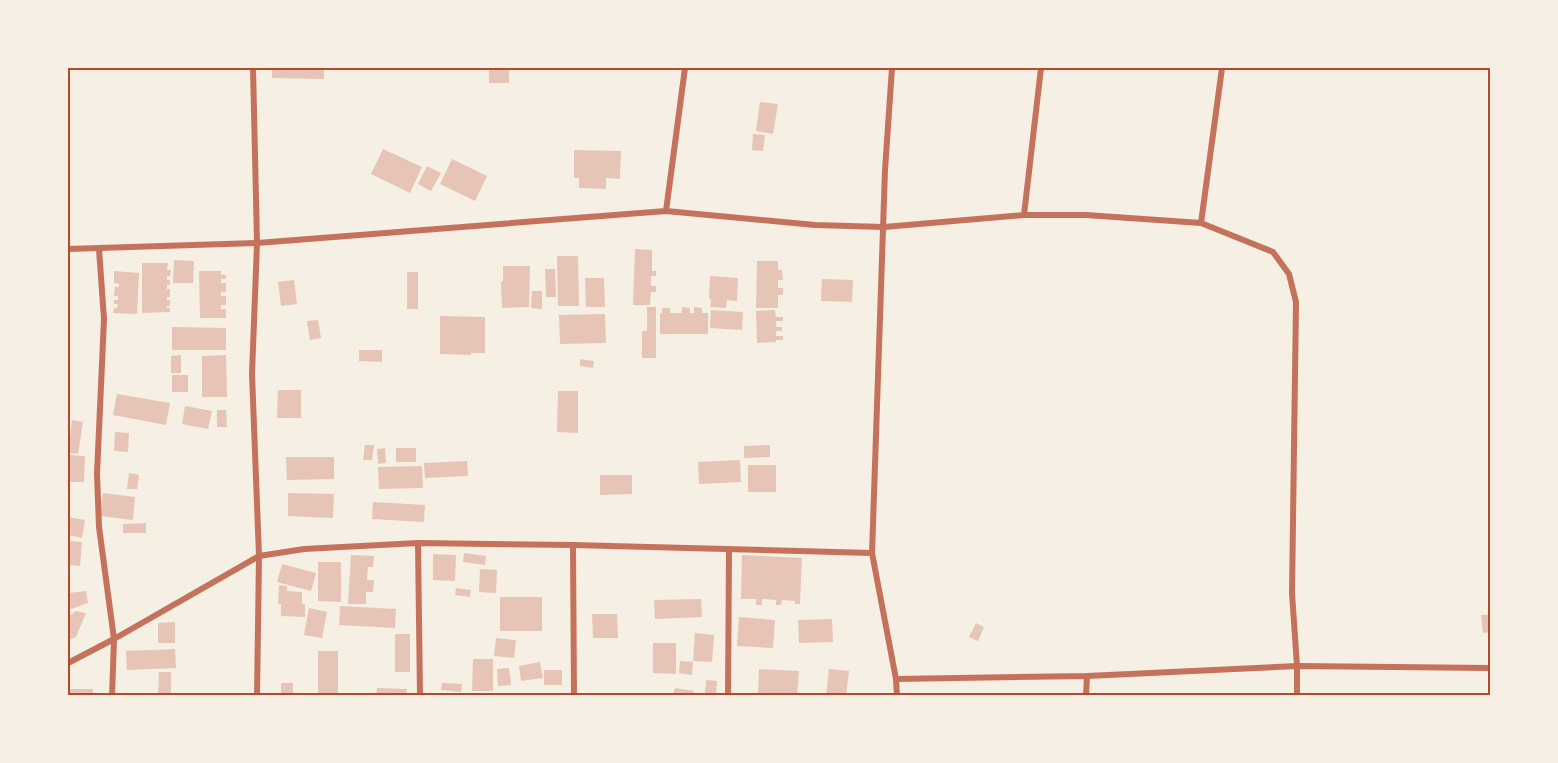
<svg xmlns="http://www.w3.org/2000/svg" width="1558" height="763" font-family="'Roboto Condensed',sans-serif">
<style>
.building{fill:#e6c5b7}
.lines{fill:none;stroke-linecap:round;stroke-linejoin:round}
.minor{stroke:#c5725c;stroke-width:6}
.neatline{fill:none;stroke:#b5482f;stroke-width:2}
</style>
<rect width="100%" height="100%" fill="#f6efe4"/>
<g class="building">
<polygon points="272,68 324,68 324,79 272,78"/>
<rect x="489" y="68" width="20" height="15"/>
<polygon points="760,102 778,104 773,134 756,131"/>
<polygon points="753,134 765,135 763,151 752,150"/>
<polygon points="383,149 422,167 410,193 371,174"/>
<polygon points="574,150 621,151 620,179 606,178 606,189 579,188 579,178 574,178"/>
<polygon points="452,159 487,176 475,201 440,184"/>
<polygon points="427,166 441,173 431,191 418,184"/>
<polygon points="635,249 652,250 652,271 656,271 656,276 651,276 651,286 656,286 656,292 651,292 650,305 633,305"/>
<polygon points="557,256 578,256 579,306 558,306"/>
<polygon points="174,260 194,261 193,283 173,283"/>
<polygon points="757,261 778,261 778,270 782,270 783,280 778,280 778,288 783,288 783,295 778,295 778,308 756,308"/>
<polygon points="142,263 168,263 167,270 171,270 170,276 167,276 167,280 170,280 170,285 167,285 167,289 170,289 170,297 167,297 167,300 170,300 170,306 167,306 167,308 170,308 170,312 142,313"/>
<polygon points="503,266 530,266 529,307 502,308 501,282 503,281"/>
<polygon points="545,269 555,269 556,297 546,297"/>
<polygon points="114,271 139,273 137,314 113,313 114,308 117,308 118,304 114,304 114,300 118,300 118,296 114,296 115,287 119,287 119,284 114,283"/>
<polygon points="199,271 221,271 221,275 226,275 226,279 221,279 221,283 226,283 226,292 221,292 221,296 226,296 226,305 221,305 221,309 226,309 226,318 200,318"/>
<rect x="407" y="272" width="11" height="37"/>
<polygon points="710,276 738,278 737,301 727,300 726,308 710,307 711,299 709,299"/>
<polygon points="585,278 604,278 605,307 586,307"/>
<polygon points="822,279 853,280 852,302 821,301"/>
<polygon points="294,280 297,304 281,306 278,282"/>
<polygon points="532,291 542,291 542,309 531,308"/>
<polygon points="647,307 656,307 656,358 642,358 642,331 647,331"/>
<polygon points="682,307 690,308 690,313 694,313 694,307 702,308 702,313 708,313 708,334 660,334 660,313 662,313 662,308 670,308 670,313 682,313"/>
<polygon points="711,310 743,312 742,330 710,328"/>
<polygon points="775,310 776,317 783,317 783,321 776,321 776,327 782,327 782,331 776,331 776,336 783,336 783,340 776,340 776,342 757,343 756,311"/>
<polygon points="605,314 606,343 560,344 559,315"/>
<polygon points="440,316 485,317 485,353 471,353 471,355 440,354"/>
<polygon points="318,320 321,338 310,340 307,321"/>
<polygon points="172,327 226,328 226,350 172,350"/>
<polygon points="359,350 382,350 382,362 359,361"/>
<polygon points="181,355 181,373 171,373 171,356"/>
<polygon points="226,355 227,397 202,397 202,356"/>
<polygon points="580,359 594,361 593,368 580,366"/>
<rect x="172" y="375" width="16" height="17"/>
<polygon points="278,390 301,390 301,418 277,418"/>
<polygon points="558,391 578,391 578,433 557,432"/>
<polygon points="117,394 170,403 166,425 113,415"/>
<polygon points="185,406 212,411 208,429 182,424"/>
<polygon points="217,410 226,410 227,427 217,427"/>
<polygon points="72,420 83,422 78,454 68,453"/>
<polygon points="115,432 129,433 128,452 114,451"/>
<polygon points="365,445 374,445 372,460 363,460"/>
<polygon points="770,445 770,457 744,458 744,446"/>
<polygon points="385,448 386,463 378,464 377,449"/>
<rect x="396" y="448" width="20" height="14"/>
<polygon points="68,455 85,456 84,482 68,482"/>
<polygon points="286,457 334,457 334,479 287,480"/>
<polygon points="740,460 741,482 699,484 698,462"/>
<polygon points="467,461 468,476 425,478 424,463"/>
<rect x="748" y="465" width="28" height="27"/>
<polygon points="422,466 423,488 379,489 378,467"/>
<polygon points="129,473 139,475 137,489 127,489"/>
<polygon points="600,475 632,475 632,494 600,495"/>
<polygon points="103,493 135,497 133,520 100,516"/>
<polygon points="288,493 334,494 333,518 288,516"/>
<polygon points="373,502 425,505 424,522 372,519"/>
<polygon points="68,517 85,520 82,538 68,535"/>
<polygon points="146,523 146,533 123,533 123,524"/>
<polygon points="68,541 82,542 80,566 68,565"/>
<polygon points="464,553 486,556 485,565 463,562"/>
<polygon points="433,554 456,555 455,581 433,580"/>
<polygon points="351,555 374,556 373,567 368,567 367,580 374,580 373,592 366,592 366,604 348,604"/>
<polygon points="742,555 802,558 800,604 795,604 795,601 782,600 781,605 776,605 776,600 762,599 762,605 756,605 756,599 741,599"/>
<polygon points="318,562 341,562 341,602 318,601"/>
<polygon points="282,564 316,573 311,591 277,582"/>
<polygon points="480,569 497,570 496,593 479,592"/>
<polygon points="279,585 287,586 287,591 302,592 302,604 305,604 305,617 281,616 281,604 278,604"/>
<polygon points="456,588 471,590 470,597 455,595"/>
<polygon points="86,591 88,603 68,610 71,615 76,611 86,613 76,637 68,640 68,593"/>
<rect x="500" y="597" width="42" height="34"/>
<polygon points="701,599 702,617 655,619 654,600"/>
<polygon points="340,606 396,609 395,628 339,625"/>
<polygon points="309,608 327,612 322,638 304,635"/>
<polygon points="592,614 617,614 618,638 593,638"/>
<polygon points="1481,615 1490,615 1490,632 1483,633"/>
<polygon points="739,617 775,620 773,648 737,646"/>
<polygon points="832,619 833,642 799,643 798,620"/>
<polygon points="175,622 175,643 158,643 158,623"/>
<polygon points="976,623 984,627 978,641 969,637"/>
<polygon points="695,633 714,635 712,662 693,661"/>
<rect x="395" y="634" width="15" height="38"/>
<polygon points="496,638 516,640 514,658 494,656"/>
<polygon points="653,643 676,643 676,674 653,673"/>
<polygon points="175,649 176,668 127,670 126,651"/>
<rect x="318" y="651" width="20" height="44"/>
<polygon points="473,659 493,659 493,691 472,691"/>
<polygon points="680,661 693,662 692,675 679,673"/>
<polygon points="540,662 543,678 521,681 519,666"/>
<polygon points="509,668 511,685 498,686 497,669"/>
<polygon points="759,669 799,671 797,696 758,696"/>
<polygon points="829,669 849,671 846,696 826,696"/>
<rect x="544" y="670" width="18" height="15"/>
<polygon points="159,672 171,672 171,696 158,696"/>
<polygon points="706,680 717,681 716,694 705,693"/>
<rect x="281" y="683" width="12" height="13"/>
<polygon points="442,683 462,684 461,692 441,690"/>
<polygon points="377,688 407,689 406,696 376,696"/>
<polygon points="675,688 694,691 693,696 673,696"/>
<rect x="68" y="689" width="25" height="7"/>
</g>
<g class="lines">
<g class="minor">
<polyline points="253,68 257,243 252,374 259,556 257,696"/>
<polyline points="892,68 885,170 872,553 896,679 897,696"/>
<polyline points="666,211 685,68"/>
<polyline points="1024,215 1041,68"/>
<polyline points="1201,223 1222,68"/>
<polyline points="68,249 257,243 666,211 815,225 884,227 1024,215 1086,215 1201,223 1273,252 1289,274 1296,302 1292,593 1297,666 1297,696"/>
<polyline points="99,249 104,319 97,474 99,527 114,639 112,696"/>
<polyline points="418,543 420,696"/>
<polyline points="573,545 574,696"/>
<polyline points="68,663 114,639 259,556 304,549 418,543 573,545 872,553"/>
<polyline points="896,679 1087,676 1297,666 1490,668"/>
<polyline points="728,696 729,549"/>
<polyline points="1086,696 1087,676"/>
</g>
</g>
<rect width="1558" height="763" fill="none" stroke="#f6efe4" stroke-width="138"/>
<rect x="69" y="69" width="1420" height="625" class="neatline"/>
</svg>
